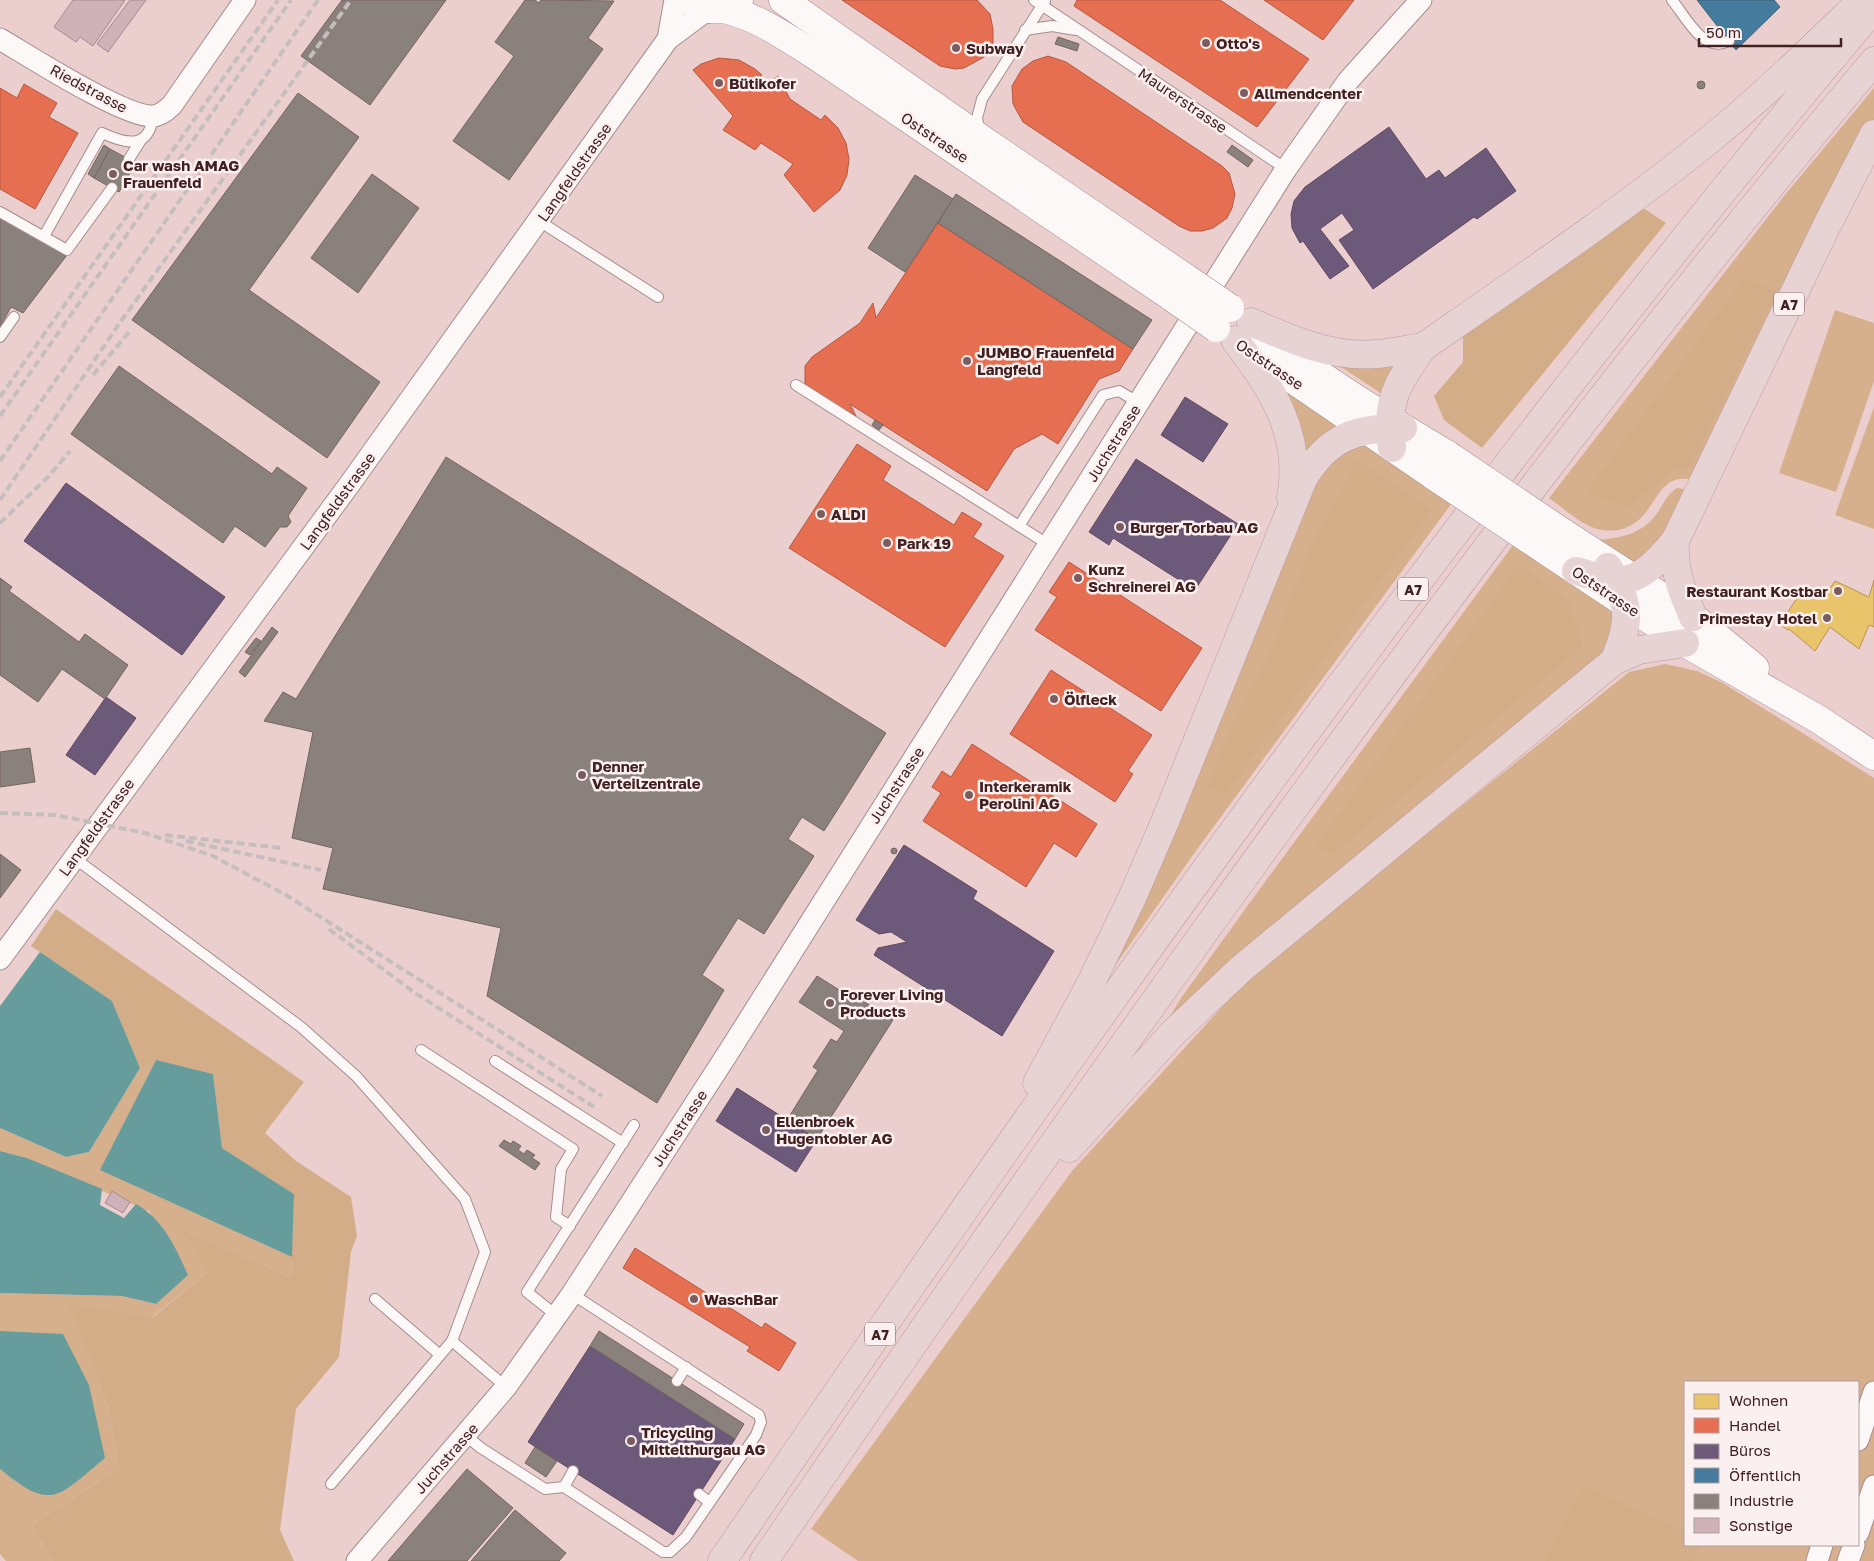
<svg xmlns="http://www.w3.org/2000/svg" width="1874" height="1561" font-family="'Golos Text',sans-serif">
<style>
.green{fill:#d6b08d;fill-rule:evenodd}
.forest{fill:#d3ad88}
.water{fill:#679c9c}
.homes{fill:#e9c46a;stroke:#b79354}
.shops{fill:#e76f51;stroke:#b55743}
.offices{fill:#6d597a;stroke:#604860}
.public{fill:#457b9d;stroke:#446078}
.industry{fill:#8a817c;stroke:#746461}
.building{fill:#ceb2b8;stroke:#a58b91}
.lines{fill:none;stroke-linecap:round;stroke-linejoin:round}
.lane-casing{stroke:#a78c8d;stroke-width:12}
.street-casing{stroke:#a78c8d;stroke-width:23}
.secondary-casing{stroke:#a78c8d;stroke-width:29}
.highway-casing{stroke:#b99a9c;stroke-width:29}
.lane{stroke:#fcf8f8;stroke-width:10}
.street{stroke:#fcf8f8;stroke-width:21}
.secondary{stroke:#fcf8f8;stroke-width:28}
.highway{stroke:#e7d2d4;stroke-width:28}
.rail{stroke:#c6bebe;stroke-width:4;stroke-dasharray:8 4;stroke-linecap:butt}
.secondary-bridge-casing{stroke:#a78c8d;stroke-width:29;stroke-linecap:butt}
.secondary-bridge{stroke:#fcf8f8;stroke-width:28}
.poi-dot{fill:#7c5d5f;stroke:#faf0f0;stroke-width:2}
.labels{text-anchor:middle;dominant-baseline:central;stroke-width:5;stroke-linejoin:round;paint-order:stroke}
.shield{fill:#faf0f0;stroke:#785e60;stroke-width:1}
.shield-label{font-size:14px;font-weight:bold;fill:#412022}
.poi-label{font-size:15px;font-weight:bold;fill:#412022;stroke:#faf0f0;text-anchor:start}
.street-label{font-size:15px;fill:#412022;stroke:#faf0f0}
</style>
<rect width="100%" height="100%" fill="#ebcfcf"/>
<g class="green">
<path d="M 1874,88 L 1874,119 L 1833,196 L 1692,480 C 1653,470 1658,523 1618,530 C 1610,531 1602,531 1594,528 C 1578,522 1563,508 1549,498 L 1784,196 Z"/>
<polygon points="1835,310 1874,323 1874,381 1836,492 1779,473"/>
<polygon points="1396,362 1382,394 1338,365"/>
<polygon points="1285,392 1339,425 1307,458"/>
<polygon points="1874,407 1874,529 1835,515"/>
<polygon points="1361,442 1452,503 1198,848 1107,977 1323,467"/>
<path d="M 1677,488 L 1689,490 L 1664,539 L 1636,566 L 1593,540 C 1620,539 1643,534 1658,512 C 1664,502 1668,494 1677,488 Z"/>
<polygon points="1513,545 1614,608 1618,627 1602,655 1166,1023 1181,998 1259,890"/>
<path d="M 1665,664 L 1697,671 L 1723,683 L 1874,778 L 1874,1561 L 858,1561 L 811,1529 L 1072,1171 L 1253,973 L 1629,672 ZM 1685,1382 L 1858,1382 L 1858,1545 L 1685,1545 Z"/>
<polygon points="156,1060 101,1170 292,1257 291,1277 184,1232 207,1273 152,1317 69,1304 108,1406 119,1469 31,1525 53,1561 6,1561 0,1554 0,1469 20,1485 0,1331 0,1293 122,1296 156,1304 150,1212 27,1158 0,1151 0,1128 66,1157 89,1152 140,1068"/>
</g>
<g class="forest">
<polygon points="1643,208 1666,223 1482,448 1444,420 1434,396 1463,362 1463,335"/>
<polygon points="1743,279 1777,290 1691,467 1670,472 1629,507 1586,493"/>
<polygon points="1357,460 1432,510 1226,794 1207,787 1229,731 1271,650 1308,552"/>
<polygon points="1519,564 1568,600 1583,646 1332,855 1314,848"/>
<polygon points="56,909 304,1082 265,1133 296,1161 351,1197 357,1236 351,1252 339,1357 296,1409 280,1530 294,1561 53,1561 31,1525 119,1469 108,1406 68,1303 153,1317 207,1273 183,1231 291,1277 294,1194 222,1148 213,1074 156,1061 140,1068 112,1001 31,946"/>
<polygon points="1583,1486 1685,1531 1685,1545 1701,1545 1693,1561 1545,1561"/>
</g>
<g class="water">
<polygon points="40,952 112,1001 140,1068 89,1152 66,1157 0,1128 0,1006"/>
<polygon points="156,1060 213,1074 222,1148 294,1194 292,1257 100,1170"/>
<path d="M 0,1151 L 27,1158 L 102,1189 L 100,1205 L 124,1218 L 136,1204 C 163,1219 176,1248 188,1275 L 156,1304 L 122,1296 L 0,1293 Z"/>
<path d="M 0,1331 L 63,1334 L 89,1385 L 105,1458 C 58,1496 53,1513 0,1469 Z"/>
</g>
<polygon class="homes" points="1874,580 1874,627 1869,625 1859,649 1830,627 1815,651 1789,629 1788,630 1776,622 1785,611 1787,613 1806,585 1822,599 1835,581 1869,597"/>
<g class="shops">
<polygon points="842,0 977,0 990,14 993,29 993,43 984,57 964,68 955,69 940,66"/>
<polygon points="1077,0 1220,0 1309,59 1257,127 1074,6"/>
<polygon points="1264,0 1354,0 1323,40"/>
<polygon points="1048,56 1066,62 1222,166 1229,173 1235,194 1232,208 1227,218 1213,228 1202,231 1190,231 1179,226 1023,122 1013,104 1012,86 1022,69 1033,61"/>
<polygon points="719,58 739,60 755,69 762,75 754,83 761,91 778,76 790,99 821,120 825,115 838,128 846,143 849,159 847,175 840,190 814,212 784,175 793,164 761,143 755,150 723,130 733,116 693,70 701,64"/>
<polygon points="24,84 57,103 49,117 78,133 35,209 0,189 0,88 17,98"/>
<polygon points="938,223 1133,349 1119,371 1099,379 1058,444 1042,434 1014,449 987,491 850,404 856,416 811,391 805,383 805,366 812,357 860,323 873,303 876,318"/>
<polygon points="857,444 891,466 883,480 954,525 962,512 982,524 973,537 1004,556 945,647 789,548"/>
<polygon points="1069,562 1202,648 1161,711 1035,630 1057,597 1049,592"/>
<polygon points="1051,670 1152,735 1128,771 1133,774 1115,802 1010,734"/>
<polygon points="972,744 1097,824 1076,857 1054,843 1026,887 923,821 941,793 932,787 942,771 951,777"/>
<polygon points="635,1248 762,1328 765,1323 796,1343 779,1371 747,1351 750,1347 623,1268"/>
</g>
<g class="offices">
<polygon points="1389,127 1426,179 1439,170 1445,178 1486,148 1516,191 1477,219 1474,217 1373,289 1339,240 1354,230 1342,213 1320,229 1349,266 1330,279 1303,241 1300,243 1292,228 1291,214 1294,201 1305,187"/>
<polygon points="1185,397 1228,424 1203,462 1161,435"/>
<polygon points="1136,459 1238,524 1195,590 1113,538 1109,545 1089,532"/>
<polygon points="66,483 225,597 182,655 24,541"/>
<polygon points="106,697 136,718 95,775 66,755"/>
<polygon points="904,845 977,891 973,899 1054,951 1002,1036 874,955 878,948 907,942 891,932 879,934 856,920"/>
<polygon points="737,1088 817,1139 796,1172 716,1121"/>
<polygon points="590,1346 735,1439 673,1535 528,1442"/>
</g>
<polygon class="public" points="1697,0 1774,0 1780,7 1736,50"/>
<g class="industry">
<polygon points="342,0 446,0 370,105 301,56"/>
<polygon points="525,0 535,0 539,3 541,0 614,1 588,38 603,49 509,180 453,141 514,56 495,42"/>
<polygon points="1058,37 1079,44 1077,51 1055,44"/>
<circle cx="1701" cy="85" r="4"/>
<polygon points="298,93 359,137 249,290 380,382 327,458 132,320"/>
<polygon points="104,145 110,149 94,178 88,174"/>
<polygon points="1232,145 1253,160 1248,167 1227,152"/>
<polygon points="110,149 136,163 119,192 94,178"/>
<polygon points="372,174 419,208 358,293 311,258"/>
<polygon points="915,175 953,199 905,272 868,248"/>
<polygon points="956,194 1152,320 1133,349 938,223"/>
<polygon points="0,218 67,255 23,313 11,307 0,327"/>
<polygon points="119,366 272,474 277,467 307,488 288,516 291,522 287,527 280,527 265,547 235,526 223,543 71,434"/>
<polygon points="875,420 883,425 879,430 872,425"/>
<polygon points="446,457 886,733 824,831 802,817 788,839 814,856 764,934 738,918 702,975 724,990 657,1103 487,996 501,928 323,889 333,848 292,838 313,732 264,721 283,692 296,699"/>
<polygon points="0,578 12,587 9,591 79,642 85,634 128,665 105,699 62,669 38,702 0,675"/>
<polygon points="272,627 278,632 245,677 239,672"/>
<polygon points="256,638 261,641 250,655 245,652"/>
<polygon points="30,748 35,782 0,787 0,752"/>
<circle cx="894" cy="851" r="3"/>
<polygon points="0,854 21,870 0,898"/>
<polygon points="817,976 852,998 854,995 893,1020 817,1139 787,1120 818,1070 813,1067 831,1039 837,1042 844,1031 799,1002"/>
<polygon points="504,1140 511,1144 513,1141 521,1146 518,1150 524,1154 527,1150 535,1155 532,1158 540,1163 535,1170 499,1146"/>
<polygon points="599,1331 744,1424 735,1439 590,1346"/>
<polygon points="535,1447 557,1461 546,1477 525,1463"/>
<polygon points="467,1469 513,1508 467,1561 388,1561"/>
<polygon points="515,1510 566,1553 559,1561 471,1561"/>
</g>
<g class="building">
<polygon points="73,0 125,0 93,46 80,37 76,42 54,27"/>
<polygon points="130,0 146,0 108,52 97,44"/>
<polygon points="112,1191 130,1202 123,1213 105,1203"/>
</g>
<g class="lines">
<defs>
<g id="lane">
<polyline points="1034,0 1286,169"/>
<path d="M 1672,0 C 1686,17 1703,54 1729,41"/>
<polyline points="1025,30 1052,26 1076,30"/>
<polyline points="980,132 977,118 982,99 1045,1"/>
<polyline points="129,159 141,140"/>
<polyline points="0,212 67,250 112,188"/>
<polyline points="539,221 658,297"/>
<path d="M 44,236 L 102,133 C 126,144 149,150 153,116"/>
<polyline points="0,337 14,317"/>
<polyline points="796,385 1049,545"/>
<polyline points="1019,526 1103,395 1119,391 1139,403"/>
<polyline points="73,857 301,1027 356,1076 465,1199 485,1252 452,1341 506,1387"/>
<polyline points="421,1050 573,1149 561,1169 556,1217 570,1226"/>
<polyline points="495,1061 623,1143"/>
<polyline points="375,1299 440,1355"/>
<polyline points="557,1316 527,1292 634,1125"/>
<polyline points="677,1381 686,1367"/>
<polyline points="465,1435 481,1448 545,1489 564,1487 663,1552 670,1552 686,1537 756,1435 761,1422 759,1415 572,1294"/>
<polyline points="331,1484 452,1341"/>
<polyline points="564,1487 573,1471"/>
<polyline points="699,1494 709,1502"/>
</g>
<g id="street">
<path d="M 0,39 C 29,56 124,117 152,116 C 160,116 167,110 172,105 L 245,0"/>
<polyline points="668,39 675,0"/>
<polyline points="0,959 349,485 668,39 707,10"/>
<polyline points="1858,1440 1874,1392"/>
<polyline points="1858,1533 1874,1486"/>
<polyline points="357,1561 506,1387 572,1294 728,1053 1286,169 1348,81 1421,0"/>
<polyline points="1817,1561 1822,1545"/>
<polyline points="1848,1561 1854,1545"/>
</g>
<g id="secondary">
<path d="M 688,0 C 704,13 723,12 739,0"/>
<polyline points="783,0 983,140 1186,278"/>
<path d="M 724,9 C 758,17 786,37 816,56 L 1173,298"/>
<path d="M 1258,328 C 1317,377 1383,416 1448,455"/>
<polyline points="1238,342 1434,476"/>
<polyline points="1562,532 1693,617 1755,668"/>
<polyline points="1548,552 1685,643 1818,719 1874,756"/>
</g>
<g id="highway">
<path d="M 1251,322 C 1292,340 1332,358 1377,354 C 1392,353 1408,349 1423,347"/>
<path d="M 1235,340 C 1271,388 1303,433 1291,497"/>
<path d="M 1392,448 C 1385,402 1397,383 1423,347 C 1517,282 1613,217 1703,145 C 1757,102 1807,53 1857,5"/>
<path d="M 1675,541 C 1673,570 1682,591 1693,617"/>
<path d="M 1608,567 C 1631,604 1631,622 1614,661"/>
<path d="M 1576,571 C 1589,574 1605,582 1618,581 C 1642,580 1661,558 1675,541 L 1826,227 L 1874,134"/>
<path d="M 1037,1083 L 1090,985 L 1132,898 L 1164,824 L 1303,479 C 1328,437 1357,427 1403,428"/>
<polyline points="1069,1148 1173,1033 1242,968 1614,661 1639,650 1685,643"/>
<path d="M 722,1561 C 1085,1028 1459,501 1874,8"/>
<path d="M 764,1561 C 908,1349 1056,1139 1205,931 C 1419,634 1638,341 1874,61"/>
</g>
</defs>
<use href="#lane" class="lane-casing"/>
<use href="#street" class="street-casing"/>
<use href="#secondary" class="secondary-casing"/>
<use href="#highway" class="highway-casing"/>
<use href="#lane" class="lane"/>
<use href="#street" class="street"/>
<use href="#secondary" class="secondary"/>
<use href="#highway" class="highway"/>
<g class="rail">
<polyline points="93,375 129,332"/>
<polyline points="0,397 278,0"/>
<polyline points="0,416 291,0"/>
<polyline points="0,461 318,0"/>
<polyline points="0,500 121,321 351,0"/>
<polyline points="0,523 49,476 70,451"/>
<polyline points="0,813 55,815 145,833 213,856 286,895 602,1096"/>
<polyline points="165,835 281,848"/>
<polyline points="186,841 321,870"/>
<polyline points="329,929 415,993 594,1107"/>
</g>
<defs>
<g id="secondary-bridge">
<polyline points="1186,278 1230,308"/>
<polyline points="1173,298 1216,328"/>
<polyline points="1448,455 1562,532"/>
<polyline points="1434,476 1548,552"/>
</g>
</defs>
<use href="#secondary-bridge" class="secondary-bridge-casing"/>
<use href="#secondary-bridge" class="secondary-bridge"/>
</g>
<g class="poi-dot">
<circle cx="1206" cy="43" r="5"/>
<circle cx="956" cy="48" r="5"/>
<circle cx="719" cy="83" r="5"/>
<circle cx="1244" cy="93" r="5"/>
<circle cx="113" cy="174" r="5"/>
<circle cx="967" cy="361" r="5"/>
<circle cx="821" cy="514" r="5"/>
<circle cx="1120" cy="527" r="5"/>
<circle cx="887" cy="543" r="5"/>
<circle cx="1078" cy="578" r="5"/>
<circle cx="1838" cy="591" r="5"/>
<circle cx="1827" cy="618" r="5"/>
<circle cx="1054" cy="699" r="5"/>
<circle cx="582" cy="775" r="5"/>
<circle cx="969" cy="795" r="5"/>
<circle cx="830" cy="1003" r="5"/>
<circle cx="766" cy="1130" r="5"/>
<circle cx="694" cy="1299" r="5"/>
<circle cx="631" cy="1441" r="5"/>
</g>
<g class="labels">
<g class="shield">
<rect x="1774" y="292.5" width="30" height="23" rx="4"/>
<rect x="1398" y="577.5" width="30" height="23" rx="4"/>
<rect x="865" y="1322.5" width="30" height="23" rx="4"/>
</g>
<g class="shield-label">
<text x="1789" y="304">A7</text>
<text x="1413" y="589">A7</text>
<text x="880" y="1334">A7</text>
</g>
<g class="poi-label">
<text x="1216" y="43">Otto's</text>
<text x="966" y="48">Subway</text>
<text x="729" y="83">Bütikofer</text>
<text x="1254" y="93">Allmendcenter</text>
<text x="123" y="165">Car wash AMAG<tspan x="123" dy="17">Frauenfeld</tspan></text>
<text x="977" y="352">JUMBO Frauenfeld<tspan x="977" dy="17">Langfeld</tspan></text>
<text x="831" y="514">ALDI</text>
<text x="1130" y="527">Burger Torbau AG</text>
<text x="897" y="543">Park 19</text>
<text x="1088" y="569">Kunz<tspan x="1088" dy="17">Schreinerei AG</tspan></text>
<text x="1828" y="591" text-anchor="end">Restaurant Kostbar</text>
<text x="1817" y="618" text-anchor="end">Primestay Hotel</text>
<text x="1064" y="699">Ölfleck</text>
<text x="592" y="766">Denner<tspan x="592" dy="17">Verteilzentrale</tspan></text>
<text x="979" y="786">Interkeramik<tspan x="979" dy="17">Perolini AG</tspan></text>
<text x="840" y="994">Forever Living<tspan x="840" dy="17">Products</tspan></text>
<text x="776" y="1121">Ellenbroek<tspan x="776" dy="17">Hugentobler AG</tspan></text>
<text x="704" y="1299">WaschBar</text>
<text x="641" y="1432">Tricycling<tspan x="641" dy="17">Mittelthurgau AG</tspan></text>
</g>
<g class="street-label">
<text transform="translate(89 88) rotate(28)">Riedstrasse</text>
<text transform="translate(1183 100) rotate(34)">Maurerstrasse</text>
<text transform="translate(935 137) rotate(34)">Oststrasse</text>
<text transform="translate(574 172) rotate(-55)">Langfeldstrasse</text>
<text transform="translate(1270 364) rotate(34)">Oststrasse</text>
<text transform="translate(1113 443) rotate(-58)">Juchstrasse</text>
<text transform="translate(337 501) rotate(-54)">Langfeldstrasse</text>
<text transform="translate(1606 591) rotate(34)">Oststrasse</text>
<text transform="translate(896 785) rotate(-57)">Juchstrasse</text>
<text transform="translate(96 827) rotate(-54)">Langfeldstrasse</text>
<text transform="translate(679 1128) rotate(-57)">Juchstrasse</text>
<text transform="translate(446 1458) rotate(-49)">Juchstrasse</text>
</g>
</g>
<rect x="1684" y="1381" width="175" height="165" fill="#faf0f0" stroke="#b09d9e"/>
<rect x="1694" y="1394" width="25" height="15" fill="#e9c46a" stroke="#b09d9e"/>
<text x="1729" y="1406" font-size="15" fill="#412022">Wohnen</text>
<rect x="1694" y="1418" width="25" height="15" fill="#e76f51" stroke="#b09d9e"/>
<text x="1729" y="1431" font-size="15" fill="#412022">Handel</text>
<rect x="1694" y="1444" width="25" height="15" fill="#6d597a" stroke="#b09d9e"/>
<text x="1729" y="1456" font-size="15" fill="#412022">Büros</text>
<rect x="1694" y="1468" width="25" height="15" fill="#457b9d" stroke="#b09d9e"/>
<text x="1729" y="1481" font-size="15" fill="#412022">Öffentlich</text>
<rect x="1694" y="1494" width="25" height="15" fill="#8a817c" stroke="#b09d9e"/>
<text x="1729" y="1506" font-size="15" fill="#412022">Industrie</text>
<rect x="1694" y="1518" width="25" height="15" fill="#ceb2b8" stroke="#b09d9e"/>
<text x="1729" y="1531" font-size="15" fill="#412022">Sonstige</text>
<path d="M1699 38v8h142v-8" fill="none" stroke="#412022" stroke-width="2.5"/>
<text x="1706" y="38" font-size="15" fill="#412022" stroke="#faf0f0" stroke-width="4" paint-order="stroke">50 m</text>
</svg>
